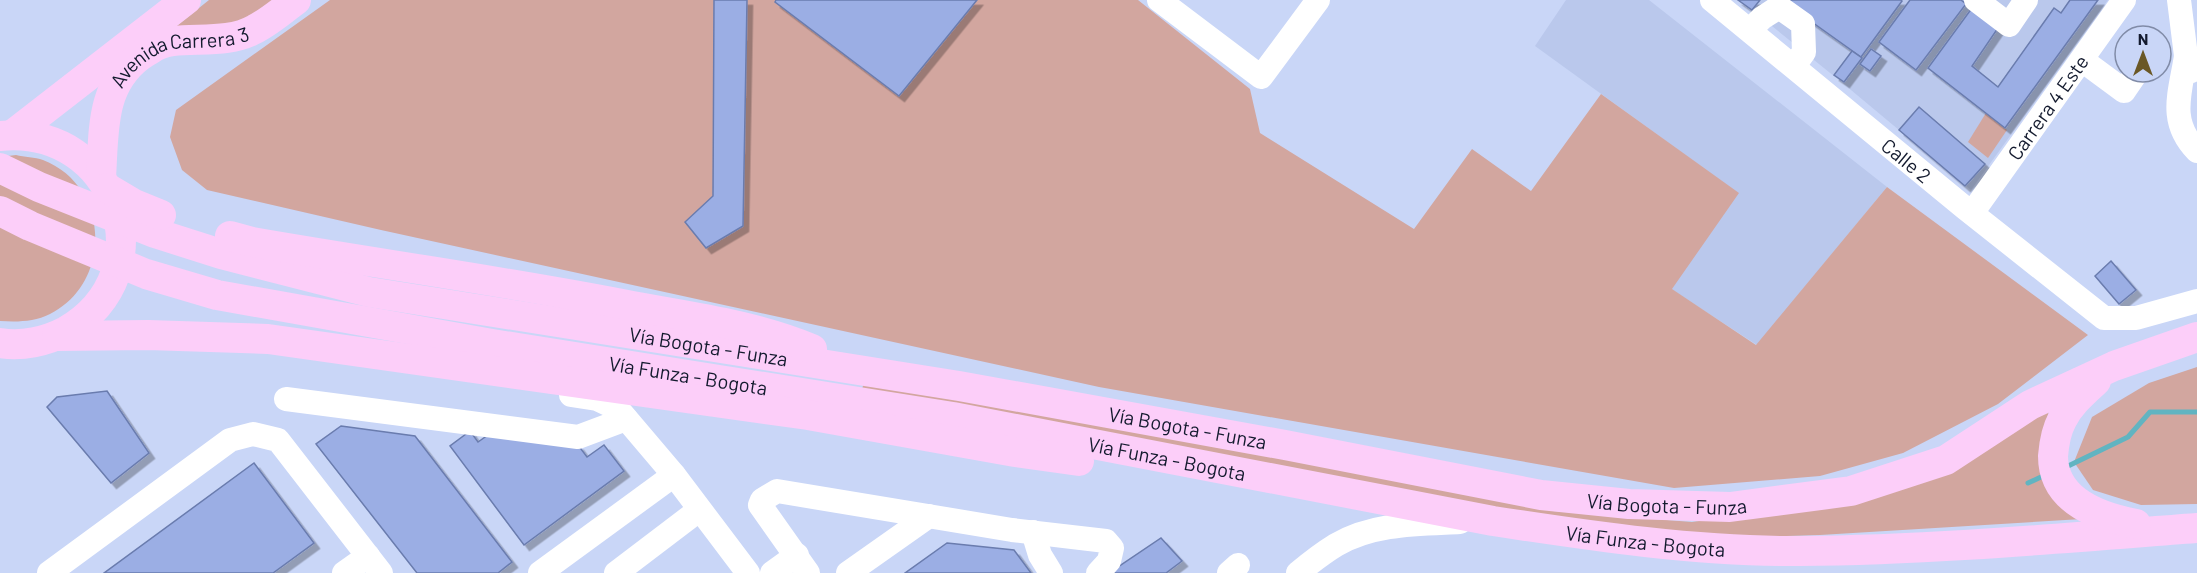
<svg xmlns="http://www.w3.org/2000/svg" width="2197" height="573" font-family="Barlow,sans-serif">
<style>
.built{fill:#bac8ec}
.green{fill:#d2a69f}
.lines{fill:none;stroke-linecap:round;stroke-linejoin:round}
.stream{stroke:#61b4c1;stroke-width:5}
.building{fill:#9baee4;stroke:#6a7cae;stroke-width:1.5;filter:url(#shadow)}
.minor{stroke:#fff;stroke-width:24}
.major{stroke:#fccef9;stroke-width:30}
.labels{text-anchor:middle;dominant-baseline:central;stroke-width:4.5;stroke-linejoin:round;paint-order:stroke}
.street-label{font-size:20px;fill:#131a2e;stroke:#c9d6f7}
</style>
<defs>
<filter id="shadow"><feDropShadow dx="5.5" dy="5.5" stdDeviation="0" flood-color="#0004"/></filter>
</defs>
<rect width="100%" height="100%" fill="#c9d6f7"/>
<g class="built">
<polygon points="1566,0 1649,0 1887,187 1757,345 1671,289 1738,193 1535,46"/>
<polygon points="1760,0 2108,0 1971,190 1845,85 1752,10"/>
</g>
<g class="green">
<polygon points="209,0 281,0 248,25 174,28"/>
<polygon points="330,0 1138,0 1250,89 1260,133 1414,229 1472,149 1531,191 1601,94 1739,193 1672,289 1756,345 1887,187 2088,335 1998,404 1903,453 1820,476 1674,488 1099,387 381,230 207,190 182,170 170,137 176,110"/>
<polygon points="1986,113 2007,130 1988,158 1968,142"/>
<path d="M 16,155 C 24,157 35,157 43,160 C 110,186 113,282 50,314 C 34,322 17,322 0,321 L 0,157 Z"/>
<polygon points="2197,367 2197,504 2141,505 2093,490 2074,462 2092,417 2149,383"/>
<polygon points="864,381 1108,425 1553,511 1692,522 1813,505 2049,411 2039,451 2082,519 1820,535 1723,538 1563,522 862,390"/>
</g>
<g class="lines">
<g class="stream">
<polyline points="2064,468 2128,437 2150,412 2197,412"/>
<polyline points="2028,483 2041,477"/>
</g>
</g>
<g class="building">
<polygon points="714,0 747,0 743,226 706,248 685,222 713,196"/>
<polygon points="776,0 977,0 899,96 775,2"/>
<polygon points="1738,0 1760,0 1752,10"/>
<polygon points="1781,0 1901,0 1902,1 1861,57"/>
<polygon points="1910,0 1961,0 1966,4 1916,70 1879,42"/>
<polygon points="2070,0 2098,0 2005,128 1928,68 1972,8 1998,28 1972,66 1998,87 2054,8 2061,13"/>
<polygon points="1871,49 1881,56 1870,71 1860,64"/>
<polygon points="1852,51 1862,58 1844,82 1834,75"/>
<polygon points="1919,107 1985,164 1965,186 1899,130"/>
<polygon points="2111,261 2136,290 2119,304 2095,276"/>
<polygon points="107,391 149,453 111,483 47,407 57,397"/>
<polygon points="341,426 415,436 512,562 498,573 417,573 316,444"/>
<polygon points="470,431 478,442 488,435 578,445 587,457 604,445 624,471 524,545 450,446"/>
<polygon points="254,463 314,543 273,573 104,573"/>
<polygon points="1161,538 1182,561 1166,573 1109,573"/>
<polygon points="947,543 1014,550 1031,573 905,573"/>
</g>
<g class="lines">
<g class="minor">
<polyline points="1159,0 1261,77 1318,0"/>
<path id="s1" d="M 1712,0 L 1965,208 L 2104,318 L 2136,318 L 2197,301"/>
<polyline points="1976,0 2009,25 2026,0"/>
<polyline points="2179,0 2186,56 2191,71"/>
<polyline points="1750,30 1762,18 1779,7 1803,24 1804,52 1794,66"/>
<path d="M 2186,56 C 2180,94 2168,121 2197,151"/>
<polyline points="2082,60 2124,91 2137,72"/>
<path id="s2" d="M 1972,213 L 2124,0"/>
<polyline points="571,395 597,399 618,409 674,475 748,573"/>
<polyline points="286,399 578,437 626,419"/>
<polyline points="1033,532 1040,555 1051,573"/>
<polyline points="49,573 230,440 253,434 278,440 381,573"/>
<polyline points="344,573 368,556"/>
<polyline points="540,573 674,475"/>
<polyline points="616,573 699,510"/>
<polyline points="772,573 797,555"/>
<polyline points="808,573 760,505 762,500 777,491 1012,530 1106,541 1112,548 1109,561 1098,573"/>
<polyline points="848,573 929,516"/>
<polyline points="1229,573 1238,565"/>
<path d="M 1298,573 C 1310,563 1323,553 1336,545 C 1373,523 1419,524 1460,522"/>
</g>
<g class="major">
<polyline points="12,135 186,0"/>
<path d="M 0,136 C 117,124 168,272 66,331 C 47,341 22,347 0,343"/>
<path id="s3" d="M 0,168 L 39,187 L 155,233 L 221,254 L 369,292 L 959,386 L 1285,445 L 1541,495 L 1629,504 L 1730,507 L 1851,491 L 1946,460 L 2030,405 L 2114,366 L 2197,337"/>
<path id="s4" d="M 101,178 C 104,132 100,86 140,56 C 151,49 160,42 173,41 C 200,38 230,43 255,29 C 269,22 283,10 296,0"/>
<polyline points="107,188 134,204 161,215"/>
<path id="s5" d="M 0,211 L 30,226 L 146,274 L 217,295 L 492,344 L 953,417 L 1493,521 C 1591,536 1700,552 1799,551 C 1932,550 2065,538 2197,528"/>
<path d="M 230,236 L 252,242 C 378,264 506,281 632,306 C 692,317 755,325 812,349"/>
<polyline points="57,336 148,335 268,339 808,415 1015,452 1079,461"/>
<path d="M 2096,381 C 2083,393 2070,404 2062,420 C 2056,431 2054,444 2053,456 C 2053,501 2099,517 2136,524"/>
</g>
</g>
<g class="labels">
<g class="street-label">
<text stroke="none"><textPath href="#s4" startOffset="170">Avenida Carrera 3</textPath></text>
<text stroke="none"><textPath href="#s2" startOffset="130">Carrera 4 Este</textPath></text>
<text stroke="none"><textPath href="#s1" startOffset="252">Calle 2</textPath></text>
<text stroke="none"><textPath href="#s3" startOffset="734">Vía Bogota - Funza</textPath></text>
<text stroke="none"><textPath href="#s5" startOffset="711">Vía Funza - Bogota</textPath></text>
<text stroke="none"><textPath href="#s3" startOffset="1220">Vía Bogota - Funza</textPath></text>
<text stroke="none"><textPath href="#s5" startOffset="1197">Vía Funza - Bogota</textPath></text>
<text stroke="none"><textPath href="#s3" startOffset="1706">Vía Bogota - Funza</textPath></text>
<text stroke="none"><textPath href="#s5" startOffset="1683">Vía Funza - Bogota</textPath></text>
</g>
</g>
<g transform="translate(2143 54)"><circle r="28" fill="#c9d6f7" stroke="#808ba7" stroke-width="1.5"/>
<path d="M0-4.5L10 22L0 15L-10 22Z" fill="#6a5826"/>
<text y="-9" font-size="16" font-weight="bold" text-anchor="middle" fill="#131a2e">N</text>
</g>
</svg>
